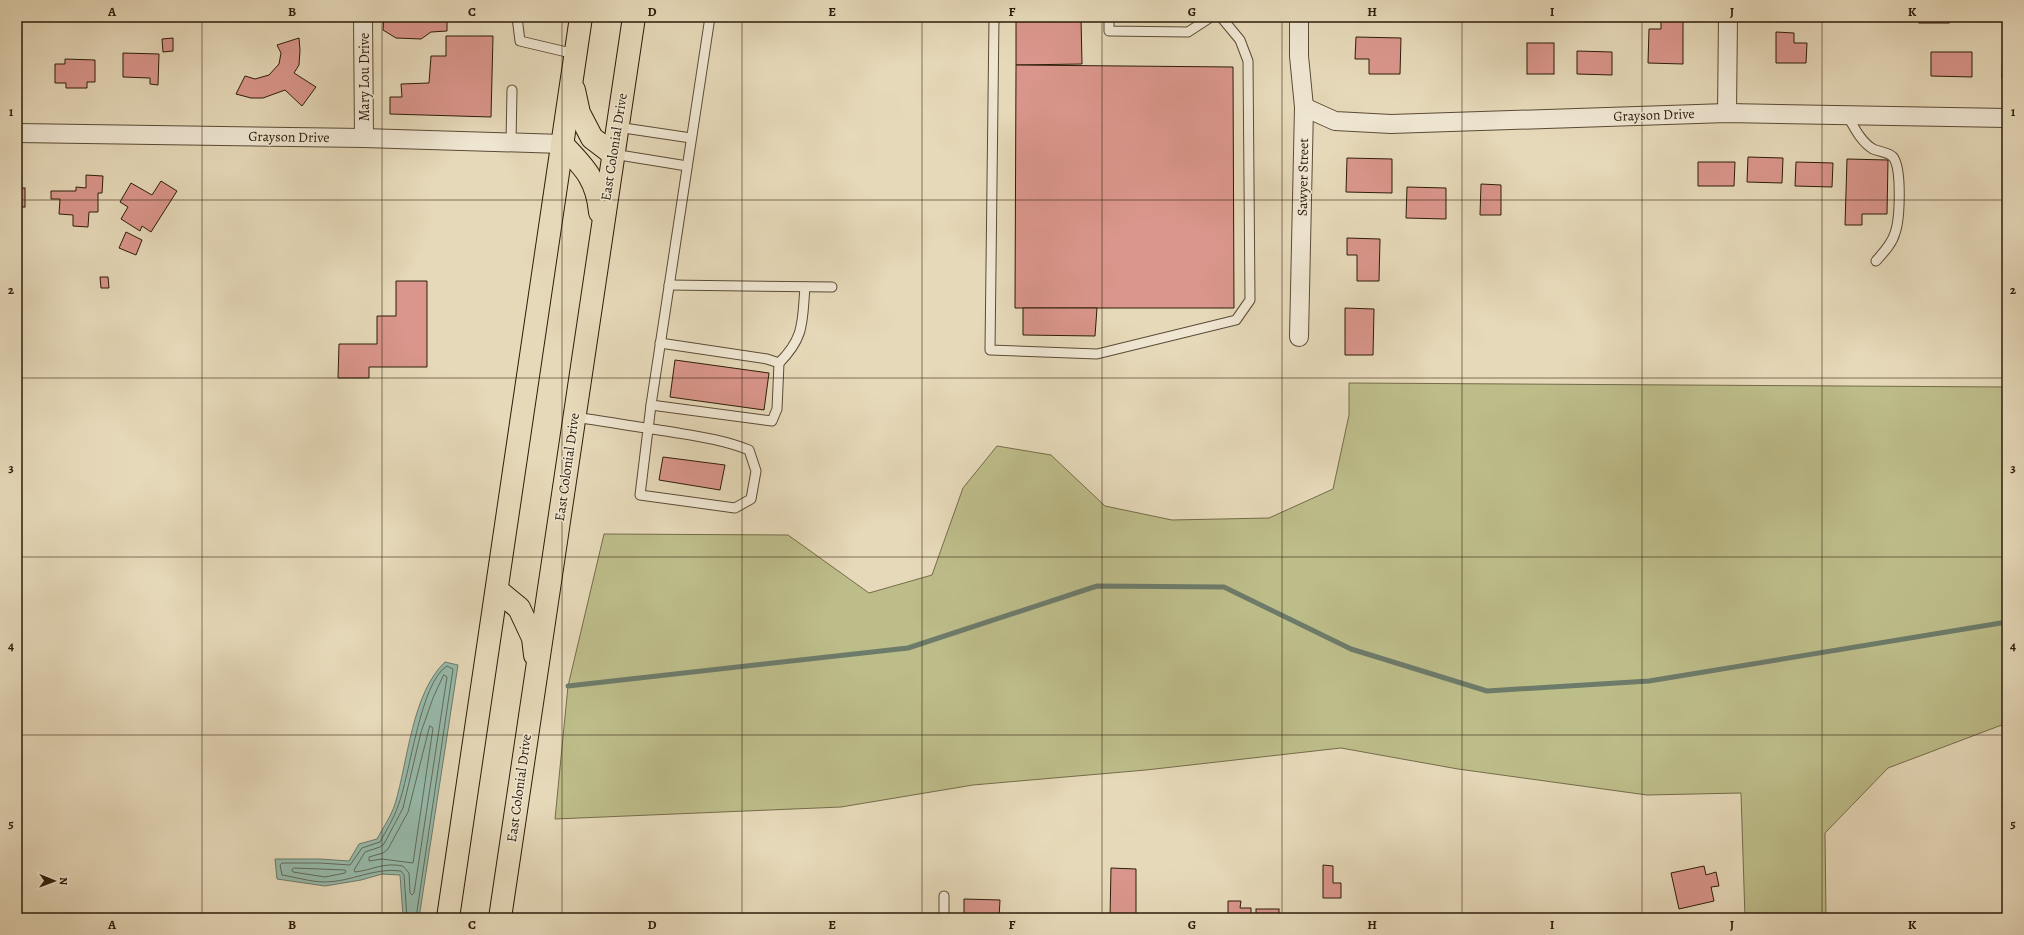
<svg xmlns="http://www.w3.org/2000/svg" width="2024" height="935" font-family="Alegreya,serif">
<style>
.green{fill:#bdbd8a;stroke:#756c4a}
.water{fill:#97baab;stroke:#6d7b6a}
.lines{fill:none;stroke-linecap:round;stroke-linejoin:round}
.shore{stroke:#626b5a;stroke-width:1}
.stream{stroke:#6d7b6a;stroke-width:5}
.building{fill:#da968c;stroke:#2d1c09}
.lane-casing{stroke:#5b4b35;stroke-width:11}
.street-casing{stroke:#5b4b35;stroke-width:20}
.highway-casing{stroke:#2d1c09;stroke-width:24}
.lane{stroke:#efe6d2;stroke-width:9}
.street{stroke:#efe6d2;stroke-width:18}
.highway{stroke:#e6d9b9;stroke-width:22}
.grid{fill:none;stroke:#2d1c09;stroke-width:1;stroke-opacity:0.55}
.labels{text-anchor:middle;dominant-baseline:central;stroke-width:3;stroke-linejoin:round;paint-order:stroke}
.street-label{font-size:14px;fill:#2d1c09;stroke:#efe6d2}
.neatline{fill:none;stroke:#2d1c09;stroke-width:1.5}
.grid-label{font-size:13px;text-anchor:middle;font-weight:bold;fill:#2d1c09}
</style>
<rect width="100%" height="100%" fill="#e6d9b9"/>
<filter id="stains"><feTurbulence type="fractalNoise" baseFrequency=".005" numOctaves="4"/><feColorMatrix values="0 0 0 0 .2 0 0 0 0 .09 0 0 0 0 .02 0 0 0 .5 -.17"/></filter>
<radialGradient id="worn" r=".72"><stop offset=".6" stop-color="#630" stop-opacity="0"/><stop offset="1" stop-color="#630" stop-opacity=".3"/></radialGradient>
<polygon class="green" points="1349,383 2007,387 2007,723 1888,768 1825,833 1826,918 1745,918 1741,793 1647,795 1458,769 1341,748 1146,770 973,785 841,807 555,819 568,686 604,534 788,535 869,593 932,575 963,488 997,446 1051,455 1105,506 1172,520 1269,518 1333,489 1349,415"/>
<path class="water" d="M 445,662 L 458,665 L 419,918 L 407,918 L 403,916 L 400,875 L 382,874 L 361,880 L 325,886 L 277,879 L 275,859 L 320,859 L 349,861 L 359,844 L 377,839 C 383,828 391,816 395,804 C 408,761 412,693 445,662 Z"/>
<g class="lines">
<g class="shore">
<path d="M 444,675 L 447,677 L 414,893 L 412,895 L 410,893 L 409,873 L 403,866 C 383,862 373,870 355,872 L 354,870 L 365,852 L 380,847 L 384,844 L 403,808 L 421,732 L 433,698 Z"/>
<polygon points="430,726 433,728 413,863 382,859 369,861 369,857 383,853 388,849 408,812"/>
<polygon points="294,868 345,870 346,872 345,873 325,877 293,872 292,870"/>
<path d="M 407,918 L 404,875 L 401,871 C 375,867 351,882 325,882 C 311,882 295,877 282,875 L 280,865 L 282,863 L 320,863 L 350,865 L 362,848 L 380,842 C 386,831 394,818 398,806 C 410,776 420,682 447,666 L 453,669 L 416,918"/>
</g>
<polyline class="stream" points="568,686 908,648 1097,586 1224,587 1351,649 1487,691 1649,681 2007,622"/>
</g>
<g class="building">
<polygon points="384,17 447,17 447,31 431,32 421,39 396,38 383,30"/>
<polygon points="1016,17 1081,17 1082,64 1016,65"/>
<rect x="1919" y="17" width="30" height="6"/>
<polygon points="1661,18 1683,18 1683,64 1648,63 1649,29 1661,29"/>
<polygon points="1776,32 1794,33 1794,43 1807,43 1806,63 1776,63"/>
<polygon points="446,36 493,36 491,117 390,114 390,97 402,97 401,84 429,83 431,56 446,56"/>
<polygon points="1356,37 1401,38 1400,74 1369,74 1369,59 1355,59"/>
<polygon points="173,38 173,51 163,52 162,39"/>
<polygon points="299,38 300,50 299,65 294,73 316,87 302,106 285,90 263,98 251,98 236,94 245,76 255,79 269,75 279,64 281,53 277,45"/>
<polygon points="2003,40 2007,40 2007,78 2002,78"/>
<rect x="1527" y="43" width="27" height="31"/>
<polygon points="1577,51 1612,52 1612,75 1577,74"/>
<polygon points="1931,52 1972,52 1972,77 1931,76"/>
<polygon points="123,53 159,54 158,85 150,84 150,78 123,77"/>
<polygon points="65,59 95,60 95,82 87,82 87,88 66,88 66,83 55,83 55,64 65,64"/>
<polygon points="1016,65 1233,67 1234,308 1015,308"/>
<polygon points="1748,157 1783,158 1782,183 1747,182"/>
<polygon points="1347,158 1392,159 1392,193 1346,192"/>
<polygon points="1847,159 1888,160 1887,214 1862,214 1862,225 1845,225"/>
<polygon points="1698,162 1735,162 1734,186 1698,186"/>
<polygon points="1796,162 1833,163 1832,187 1795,186"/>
<polygon points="86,175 103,176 102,193 98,193 98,212 89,212 88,227 73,226 73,215 59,214 60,199 51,199 51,191 76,191 76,187 86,188"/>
<polygon points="161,181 177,191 151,232 142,226 140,231 121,219 128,207 120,202 131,183 152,195"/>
<polygon points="1481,184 1501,185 1501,215 1480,215"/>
<polygon points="1407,187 1446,188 1446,219 1406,218"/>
<rect x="17" y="188" width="8" height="19"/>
<polygon points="126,232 142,240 136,255 119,248"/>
<polygon points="1347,238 1380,239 1379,281 1357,281 1357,255 1347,255"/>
<polygon points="100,277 108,277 109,288 101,288"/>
<polygon points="396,281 427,281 427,367 369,367 369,378 338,378 339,344 377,344 377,316 396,316"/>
<polygon points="1023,308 1097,308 1095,336 1023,335"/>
<polygon points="1345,308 1374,309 1373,355 1345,355"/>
<polygon points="675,360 769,373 764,410 670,397"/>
<polygon points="663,457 725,465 720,490 659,480"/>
<polygon points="1323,865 1333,866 1333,883 1341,883 1341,898 1323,898"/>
<polygon points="1704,866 1706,875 1716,872 1719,886 1711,887 1714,901 1679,909 1671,873"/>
<polygon points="1111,868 1136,869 1136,918 1110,918"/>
<rect x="17" y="894" width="3" height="24"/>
<polygon points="964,899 1000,900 999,918 964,918"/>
<polygon points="1228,901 1241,901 1240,908 1251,908 1251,918 1228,918"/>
<rect x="1256" y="909" width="23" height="9"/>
</g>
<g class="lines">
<defs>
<g id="lane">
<polyline points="517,17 520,41 575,54"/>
<polyline points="994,17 990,350 1097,354 1236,320 1250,300 1248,61 1240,40 1221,17"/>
<polyline points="1109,17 1109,31 1188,32 1211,17"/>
<path d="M 1847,115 C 1854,127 1861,142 1873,149 C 1880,152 1888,152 1893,157 C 1902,168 1900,219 1895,233 C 1892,244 1883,253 1876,261"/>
<polyline points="617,127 691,138"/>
<polyline points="511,142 512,90"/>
<polyline points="613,154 687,166"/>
<polyline points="669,285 832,287"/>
<path d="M 779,363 C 805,337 802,322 805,287"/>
<polyline points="651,405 772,421 777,409 779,363 767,359 660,343"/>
<path d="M 574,417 C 605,421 635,427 666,431 C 695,436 721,439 749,450 L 756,471 L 751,499 L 735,508 L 640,495 L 651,405 L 710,17"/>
<polyline points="944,918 944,896"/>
</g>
<g id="street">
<polyline points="363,17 364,138"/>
<polyline points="1304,107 1335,121 1391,124 1727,113 2007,118"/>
<polyline points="1727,113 1728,17"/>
<polyline points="17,133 364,138 562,144"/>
<polyline points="1299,337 1304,107 1299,56 1299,17"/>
</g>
<g id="highway">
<polyline points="574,90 579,113 592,138 613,154"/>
<path d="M 562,144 C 584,167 597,179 600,212"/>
<polyline points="497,590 519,608 533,638 535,655"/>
<polyline points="448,918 581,17"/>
<polyline points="500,918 634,17"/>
</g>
</defs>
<use href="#lane" class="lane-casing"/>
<use href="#street" class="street-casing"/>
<use href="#highway" class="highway-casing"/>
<use href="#lane" class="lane"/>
<use href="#street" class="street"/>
<use href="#highway" class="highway"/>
</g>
<path class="grid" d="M 202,17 L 202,918M 382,17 L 382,918M 562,17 L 562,918M 742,17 L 742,918M 922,17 L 922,918M 1102,17 L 1102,918M 1282,17 L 1282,918M 1462,17 L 1462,918M 1642,17 L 1642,918M 1822,17 L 1822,918M 17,200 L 2007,200M 17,378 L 2007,378M 17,557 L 2007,557M 17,735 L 2007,735"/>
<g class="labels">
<g class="street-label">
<text transform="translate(364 77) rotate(-90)">Mary Lou Drive</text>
<text transform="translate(1654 115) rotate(-2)">Grayson Drive</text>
<text transform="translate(289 137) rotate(1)">Grayson Drive</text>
<text transform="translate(614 147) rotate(-81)">East Colonial Drive</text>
<text transform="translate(1303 177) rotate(-89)">Sawyer Street</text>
<text transform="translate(567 467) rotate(-82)">East Colonial Drive</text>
<text transform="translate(519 788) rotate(-82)">East Colonial Drive</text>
</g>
</g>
<rect width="2024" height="935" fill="none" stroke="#e6d9b9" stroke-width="44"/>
<g transform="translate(54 881) rotate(91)" stroke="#efe6d2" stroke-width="3" paint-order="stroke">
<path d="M0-3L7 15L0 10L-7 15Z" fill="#2d1c09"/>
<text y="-6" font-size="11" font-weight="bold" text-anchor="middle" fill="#2d1c09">N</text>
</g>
<rect x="22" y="22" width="1980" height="891" class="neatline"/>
<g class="grid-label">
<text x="112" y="16">A</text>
<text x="292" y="16">B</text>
<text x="472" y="16">C</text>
<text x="652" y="16">D</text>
<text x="832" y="16">E</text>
<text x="1012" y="16">F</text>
<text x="1192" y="16">G</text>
<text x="1372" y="16">H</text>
<text x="1552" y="16">I</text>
<text x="1732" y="16">J</text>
<text x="1912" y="16">K</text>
<text x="11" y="116">1</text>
<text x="2013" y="116">1</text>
<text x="11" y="294">2</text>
<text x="2013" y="294">2</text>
<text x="11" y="472">3</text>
<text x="2013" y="472">3</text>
<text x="11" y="650">4</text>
<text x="2013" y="650">4</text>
<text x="11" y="828">5</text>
<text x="2013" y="828">5</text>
<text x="112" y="929">A</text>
<text x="292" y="929">B</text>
<text x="472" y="929">C</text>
<text x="652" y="929">D</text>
<text x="832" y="929">E</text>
<text x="1012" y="929">F</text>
<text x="1192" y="929">G</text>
<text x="1372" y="929">H</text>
<text x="1552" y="929">I</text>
<text x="1732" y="929">J</text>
<text x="1912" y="929">K</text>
</g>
<rect width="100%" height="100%" filter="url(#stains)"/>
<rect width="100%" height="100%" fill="url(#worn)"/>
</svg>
